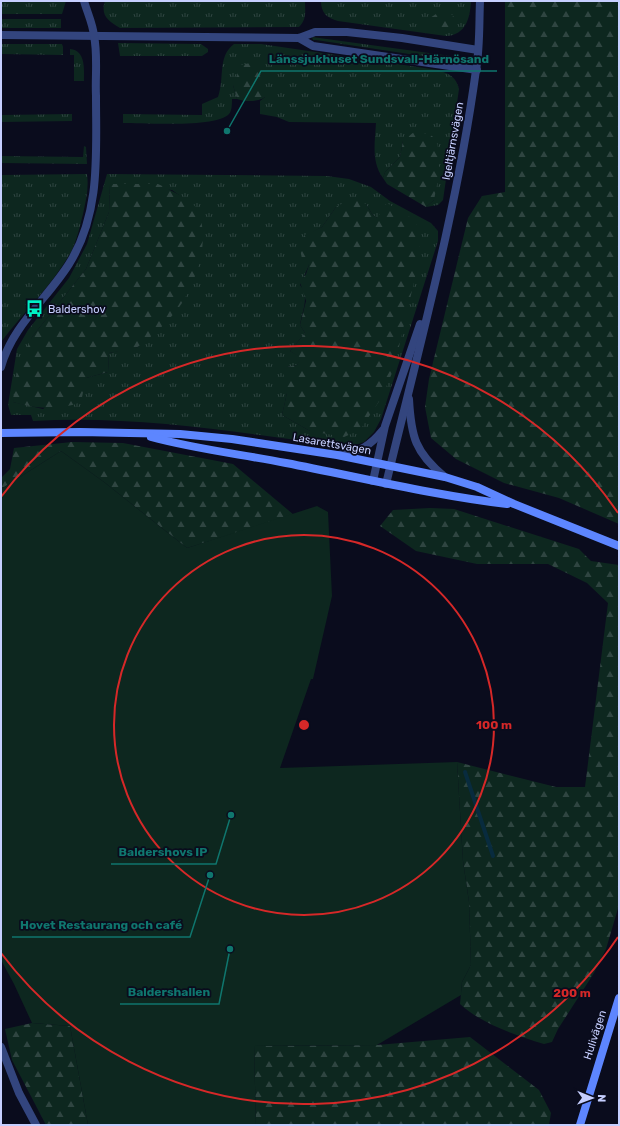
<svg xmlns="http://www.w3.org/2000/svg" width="620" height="1126" font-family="Rubik,sans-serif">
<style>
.grass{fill:url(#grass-tufts);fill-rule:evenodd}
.forest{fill:url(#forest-firs)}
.garden{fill:#0d271f}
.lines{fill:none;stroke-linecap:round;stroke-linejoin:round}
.stream{stroke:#082b3e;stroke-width:4}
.street{stroke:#33457e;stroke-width:8}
.secondary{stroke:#5d86ff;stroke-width:8}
.ring{fill:none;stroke:#d62828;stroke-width:2}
.labels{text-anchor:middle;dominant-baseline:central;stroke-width:3.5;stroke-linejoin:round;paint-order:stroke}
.street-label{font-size:11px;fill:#c6cfff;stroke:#0a0c1d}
.poi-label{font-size:11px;fill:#c6cfff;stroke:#0a0c1d;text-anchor:start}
.centre{fill:#d62828;stroke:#0a0c1d;stroke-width:2}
.ring-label{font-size:12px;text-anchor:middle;font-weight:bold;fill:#d62828;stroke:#0a0c1d;stroke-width:3.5;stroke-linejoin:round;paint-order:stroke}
.leader{fill:none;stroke:#0f766e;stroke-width:1.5}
.callout-dot{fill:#0f766e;stroke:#0a0c1d;stroke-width:1.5}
.callout-label{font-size:12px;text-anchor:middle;font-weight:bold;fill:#0f766e;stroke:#0a0c1d;stroke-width:3.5;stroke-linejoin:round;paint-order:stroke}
</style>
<defs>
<pattern id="grass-tufts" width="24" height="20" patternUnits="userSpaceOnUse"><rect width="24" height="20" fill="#0d271f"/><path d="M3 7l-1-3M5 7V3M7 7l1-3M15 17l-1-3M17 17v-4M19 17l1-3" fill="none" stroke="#2f4541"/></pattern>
<pattern id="forest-firs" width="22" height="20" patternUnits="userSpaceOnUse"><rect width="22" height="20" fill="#0d271f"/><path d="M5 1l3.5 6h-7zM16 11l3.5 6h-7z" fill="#2f4541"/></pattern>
</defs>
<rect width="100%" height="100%" fill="#0a0c1d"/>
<g class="grass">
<polygon points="1,1 66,1 62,14 1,14"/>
<path d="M 105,1 L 305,1 C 305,12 307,19 299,27 L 120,28 C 109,21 100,16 105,1 Z"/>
<path d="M 321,1 L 471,1 C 470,18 466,35 446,36 L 338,21 C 327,18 321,13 321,1 Z"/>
<rect x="1" y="19" width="60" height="9"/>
<polygon points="312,37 451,56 454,58 449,60 316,40 313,40"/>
<polygon points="118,43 201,44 208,49 208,52 202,56 120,56"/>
<polygon points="1,44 62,44 63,47 63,55 1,54"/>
<path d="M 234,44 L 261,44 L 438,70 C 450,74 456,77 459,89 L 443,200 L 438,205 L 426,207 L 434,200 L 403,141 L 400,157 L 385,172 L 383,178 C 371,162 375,142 376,123 L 289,122 L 277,117 L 260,114 L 260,101 L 265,97 L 233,85 L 237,99 L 232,99 C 232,103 232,111 229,114 C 216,128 143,123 123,123 L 123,114 L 202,115 L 202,104 L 218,97 C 225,78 217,57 234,44 Z"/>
<path d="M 70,49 C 86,50 84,70 84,81 L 74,81 L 74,55 L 70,55 Z"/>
<polygon points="72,114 72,121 1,122 1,115"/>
<polygon points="84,146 86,147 87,164 1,163 1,156 83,157"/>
<path d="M 87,174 C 89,188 86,200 83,214 C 80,226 77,240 71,252 C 52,285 24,312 1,342 L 1,175 Z"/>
<path d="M 107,174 L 327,176 L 349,179 L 371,187 L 390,201 L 431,223 L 438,231 L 438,241 L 381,419 L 374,432 L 364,442 L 353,446 L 339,446 C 237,432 135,415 33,421 L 31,415 L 11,415 L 8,405 L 17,349 L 28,330 L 69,278 L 87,244 ZM 110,184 L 172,190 L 193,205 L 138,347 L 109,353 L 108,372 L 86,378 L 43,409 L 13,402 L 32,337 L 86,269 L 109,212 ZM 366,204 L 372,214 L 377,218 L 310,431 L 282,415 L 287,393 L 287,367 L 297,365 L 302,358 L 290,351 L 305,333 L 300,325 C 302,311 310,297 300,285 L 309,265 L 307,261 L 305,236 L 322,227 L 336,207 Z"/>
</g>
<g class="forest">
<polygon points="505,1 619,1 619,524 559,498 504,483 456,459 431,438 425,407 429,379 468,218 482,196 505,192"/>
<polygon points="448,11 455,18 455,28 449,33 434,31 430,25 430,18 439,12"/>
<path d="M 250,63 C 259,73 266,83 265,97 C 258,102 245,102 237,99 L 233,85 L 241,65 Z"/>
<polygon points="414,132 429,134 436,139 439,153 439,174 434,200 426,207 387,184 383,178 385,172 400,157 403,141"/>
<path d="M 158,184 C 165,187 190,200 194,205 C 213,232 198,277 182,303 C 172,318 154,335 139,346 C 132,351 118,351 109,353 L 108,372 L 86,378 L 81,402 C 59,411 36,409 13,402 L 14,388 L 18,366 L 32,337 L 86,269 L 109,212 L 110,184 Z"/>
<polygon points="352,198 366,204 372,214 377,218 387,203 416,221 419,236 420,256 394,368 382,397 360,430 344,437 310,431 282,415 287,393 283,372 287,367 297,365 301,358 290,351 305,333 300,325 306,301 300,282 306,274 309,265 302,259 299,243 305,235 322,227 336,207"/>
<polygon points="72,442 123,443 233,464 294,515 187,548 104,482 61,451 1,489 1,478 10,469 14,448"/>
<path d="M 430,508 L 454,509 L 579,549 L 591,561 L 619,565 L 619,905 L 606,949 L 594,973 L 558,1029 L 552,1042 L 544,1044 C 517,1036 480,1023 460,1004 L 462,982 L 471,965 L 469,902 L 463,861 L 457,762 L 556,787 L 585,787 L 608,603 L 587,583 L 548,564 L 477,564 L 416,551 L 380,526 L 393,510 Z"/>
<polygon points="32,1023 70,1026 88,1125 46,1125 12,1060 5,1029"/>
<polygon points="470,1037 539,1090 551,1113 549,1125 256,1125 254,1046 377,1045"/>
</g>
<polygon class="garden" points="61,451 104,482 187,548 317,506 328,512 332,596 313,679 311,679 280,768 457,762 463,861 469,902 471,965 462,982 461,995 377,1045 254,1046 256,1125 88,1125 70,1026 32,1023 14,984 1,960 1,489"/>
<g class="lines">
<polyline class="stream" points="465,772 493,856"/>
<g class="street">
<polyline points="1,35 299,38 315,32 347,32 402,38 478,50"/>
<polyline points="299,38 313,46 477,70"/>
<path d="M 1,367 C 12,326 47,299 69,264 C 101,213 96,154 96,96 C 95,77 98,55 94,36 C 93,24 87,12 84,1"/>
<path d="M 409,399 C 411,436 415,453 445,477"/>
<path d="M 339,455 C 360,452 370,446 383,430"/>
<polyline points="373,481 385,426 420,324"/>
<path d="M 386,484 C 419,347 457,210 476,70 C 480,47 479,24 480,1"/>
<polyline points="1,1047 19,1093 36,1125"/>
</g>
<g class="secondary">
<polyline points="1,433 80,432 180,434 232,439 337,455 445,477 477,487 514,504 619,546"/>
<path d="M 151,437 C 195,449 240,454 286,463 C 359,477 432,495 507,504"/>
<polyline points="580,1125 619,998"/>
</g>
</g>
<g class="ring">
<circle cx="304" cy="725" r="190"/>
<path d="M618 937A379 379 0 0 1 1 953M1 497A379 379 0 0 1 618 513"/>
</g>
<defs>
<symbol id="bus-bare" viewBox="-9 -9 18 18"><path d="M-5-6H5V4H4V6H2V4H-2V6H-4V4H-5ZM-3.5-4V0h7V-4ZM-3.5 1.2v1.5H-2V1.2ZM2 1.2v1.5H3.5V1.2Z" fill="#00f1c6" stroke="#0a0c1d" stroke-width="2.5" paint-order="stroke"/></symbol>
</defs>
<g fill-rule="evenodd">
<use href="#bus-bare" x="22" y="296" width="25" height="25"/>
</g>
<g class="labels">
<g class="street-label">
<text transform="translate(453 141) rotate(-80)">Igeltjärnsvägen</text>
<text transform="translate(332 444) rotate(10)">Lasarettsvägen</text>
<text transform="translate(595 1035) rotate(-72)">Hulivägen</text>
</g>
<g class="poi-label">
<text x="48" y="309">Baldershov</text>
</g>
</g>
<circle cx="304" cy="725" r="6" class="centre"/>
<g class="ring-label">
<text x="494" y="729">100 m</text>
<text x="572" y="997">200 m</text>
</g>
<path class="leader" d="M227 131L261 71H497M231 815L216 864H111M210 875L190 937H12M230 949L219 1004H120"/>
<g class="callout-dot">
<circle cx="227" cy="131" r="4"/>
<circle cx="231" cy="815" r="4"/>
<circle cx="210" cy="875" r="4"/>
<circle cx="230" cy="949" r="4"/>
</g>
<g class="callout-label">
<text x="379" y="63">Länssjukhuset Sundsvall-Härnösand</text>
<text x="163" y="856">Baldershovs IP</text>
<text x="101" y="929">Hovet Restaurang och café</text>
<text x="169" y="996">Baldershallen</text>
</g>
<rect width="620" height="1126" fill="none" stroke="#c6cfff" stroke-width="4"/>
<g transform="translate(592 1098) rotate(91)" stroke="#0a0c1d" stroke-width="3" paint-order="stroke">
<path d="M0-3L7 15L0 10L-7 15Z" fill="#c6cfff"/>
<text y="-6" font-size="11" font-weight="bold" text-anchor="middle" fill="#c6cfff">N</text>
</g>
</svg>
